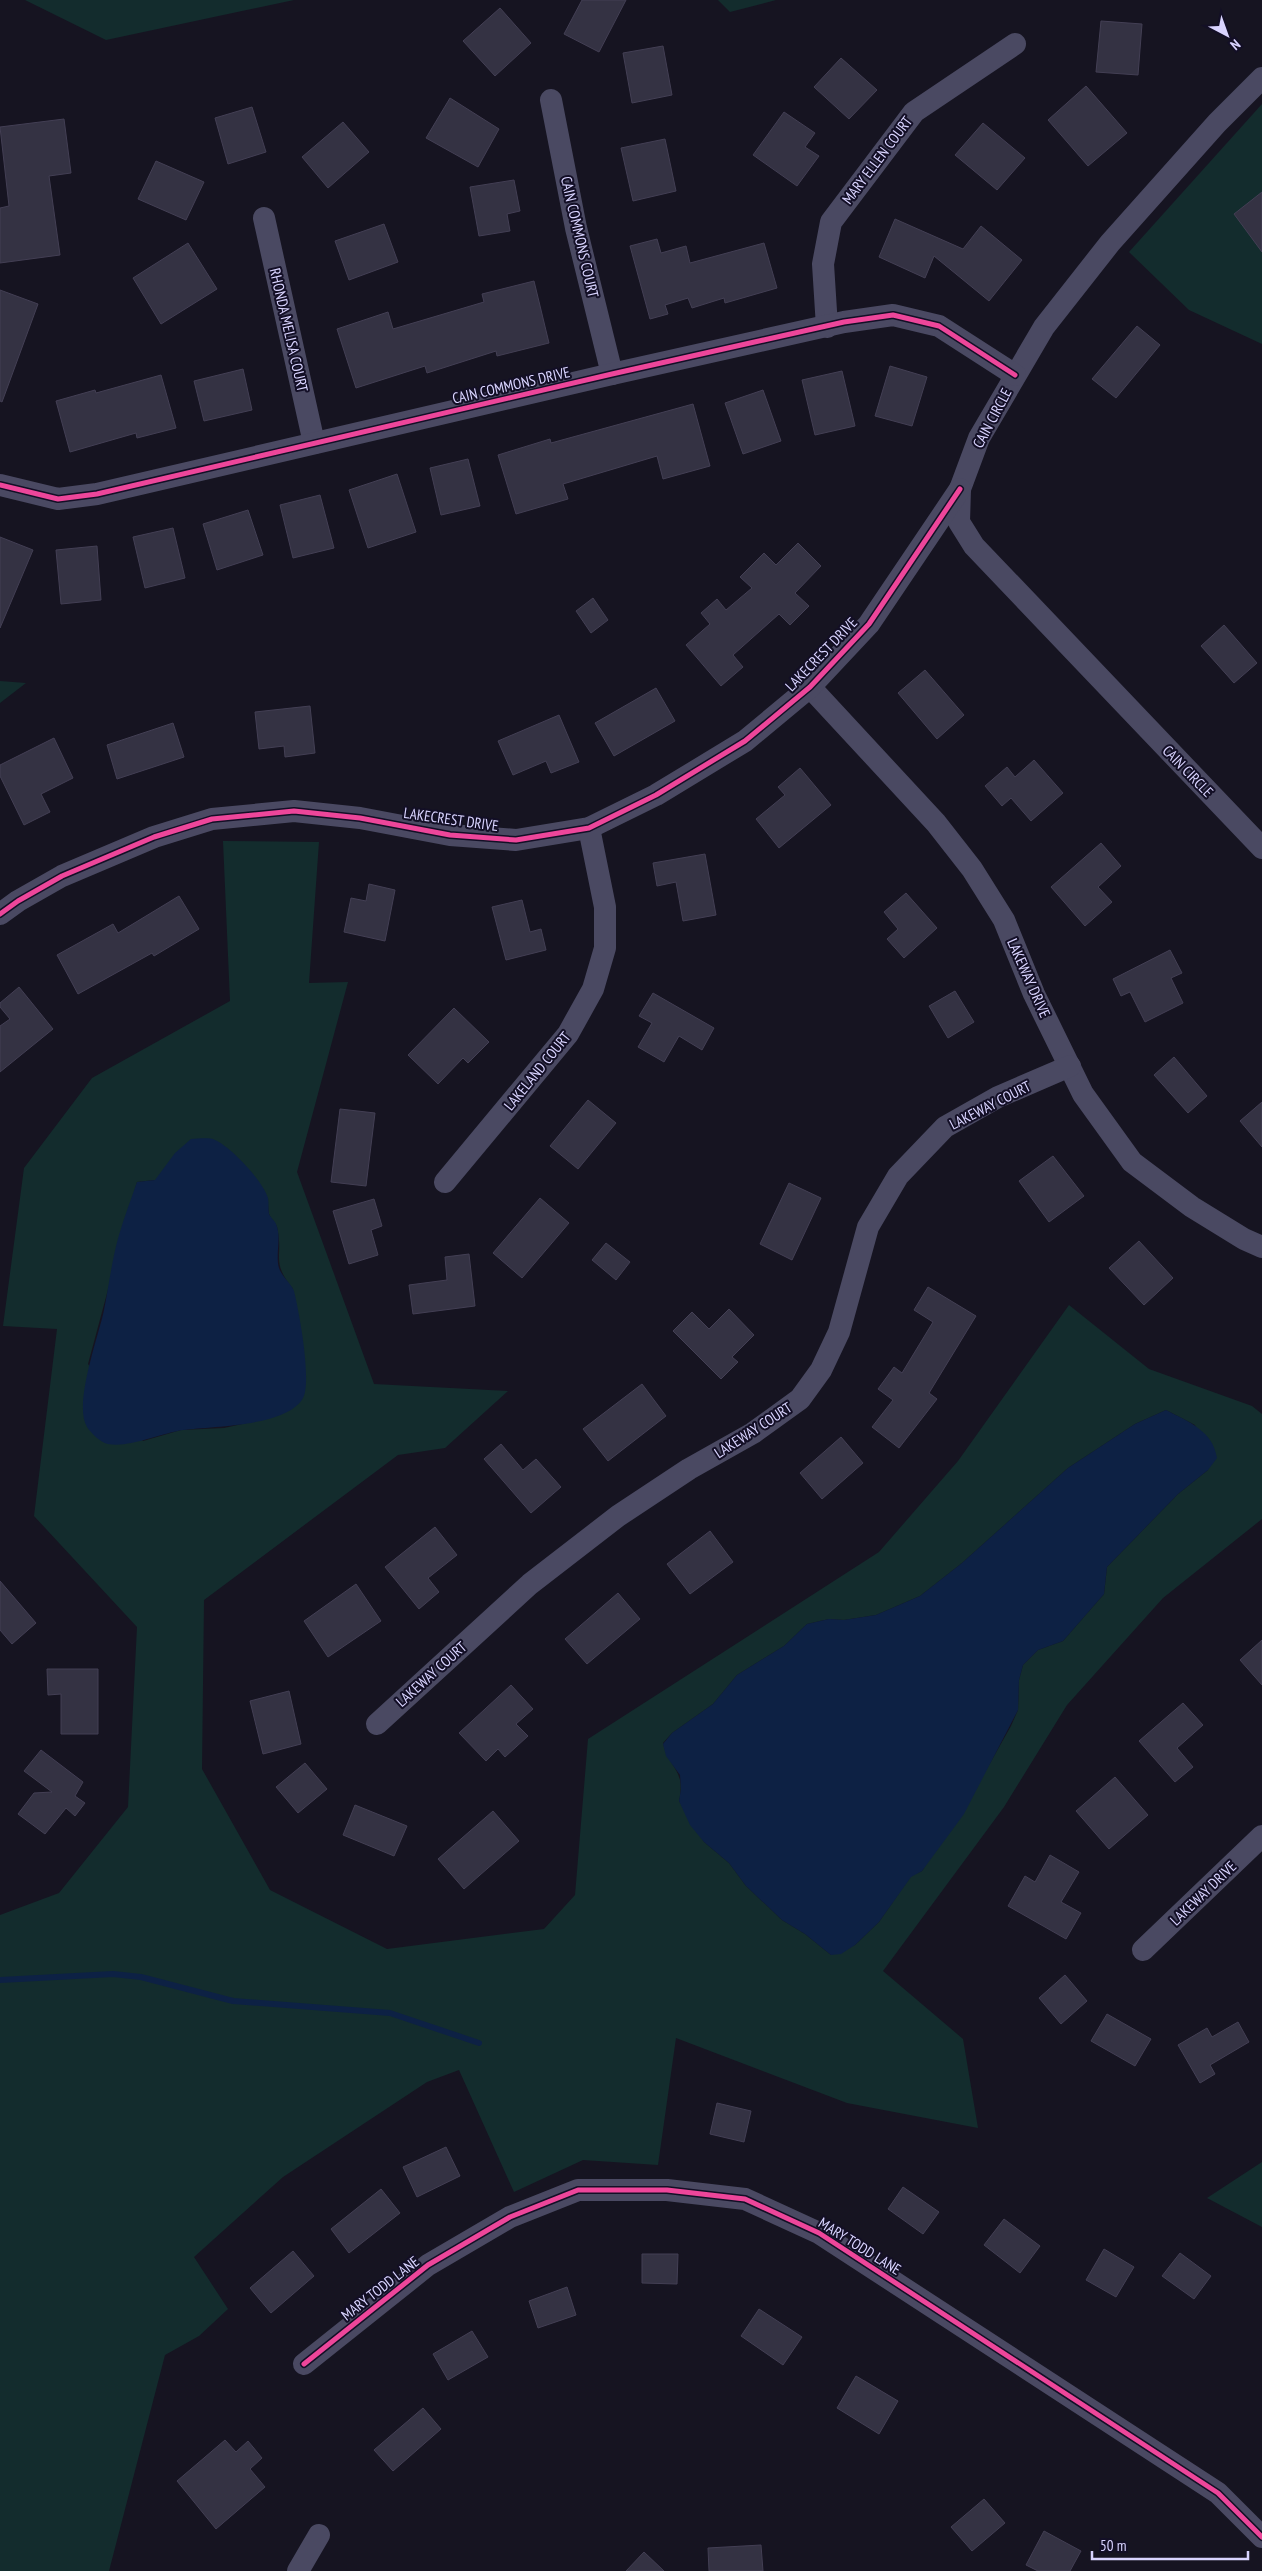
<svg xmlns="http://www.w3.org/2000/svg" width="1262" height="2571" font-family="'PT Sans Narrow',sans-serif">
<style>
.green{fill:#132c2d;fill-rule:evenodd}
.water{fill:#0d2144}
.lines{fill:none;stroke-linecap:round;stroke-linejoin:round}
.stream{stroke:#0d2144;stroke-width:6}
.building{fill:#343243;stroke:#433f54}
.minor{stroke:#4a4962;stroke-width:22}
.cycleway-casing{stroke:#130f26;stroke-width:8}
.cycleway{stroke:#ed469a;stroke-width:5}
.labels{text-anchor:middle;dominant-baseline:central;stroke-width:4;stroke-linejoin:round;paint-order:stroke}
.street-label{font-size:15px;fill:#d9d4ff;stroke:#130f26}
</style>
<rect width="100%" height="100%" fill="#161421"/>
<g class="green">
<polygon points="25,0 294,0 106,40"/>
<polygon points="718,0 776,0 730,12"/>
<polygon points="1262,104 1262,344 1189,310 1129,252"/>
<polygon points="0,681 26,683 0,703"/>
<path d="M 223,841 L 319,842 L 309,983 L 348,982 L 297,1172 L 374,1384 L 508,1391 L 445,1448 L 398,1455 L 204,1600 L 202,1769 L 270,1890 L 387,1949 L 544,1929 L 575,1895 L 588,1739 L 879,1552 L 958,1461 L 1069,1305 L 1149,1369 L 1252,1406 L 1262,1414 L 1262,1519 L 1163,1598 L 1067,1705 L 1004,1807 L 883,1971 L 963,2039 L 978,2128 L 847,2103 L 676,2038 L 658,2165 L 583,2160 L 514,2192 L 459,2070 L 427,2082 L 283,2177 L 194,2257 L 228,2309 L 199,2336 L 165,2355 L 109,2571 L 0,2571 L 0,1915 L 59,1893 L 128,1807 L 137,1627 L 34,1516 L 57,1329 L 3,1326 L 24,1168 L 92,1078 L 230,1001 ZM 155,1180 L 268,1198 C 268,1203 268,1209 269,1214 C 271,1219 275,1222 277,1227 C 284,1258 270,1260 293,1289 L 270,1418 L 224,1428 L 181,1430 L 143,1441 L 88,1364 L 137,1182 ZM 1166,1410 L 1195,1425 L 1208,1470 L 1178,1494 L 1107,1567 L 1104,1594 L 1063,1641 L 1038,1650 L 1023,1665 L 1019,1680 L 1018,1710 L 1011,1726 L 989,1765 L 922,1871 L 911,1876 L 879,1922 L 855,1945 L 831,1955 L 805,1934 L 782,1920 L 746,1886 L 729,1863 L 704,1842 L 679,1801 C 686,1770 670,1770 663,1743 L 672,1733 L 713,1704 L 737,1675 L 784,1646 L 807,1624 L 829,1619 L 844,1620 L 876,1615 L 920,1596 L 962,1563 L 1068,1468 L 1135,1424 Z"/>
<polygon points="1262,2162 1262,2227 1207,2198"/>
</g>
<g class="water">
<path d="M 191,1139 C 198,1139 209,1137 215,1140 C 231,1147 263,1181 268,1198 C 269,1203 268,1209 269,1214 C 271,1218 275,1221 276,1224 C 282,1238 275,1254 279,1268 C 282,1277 291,1283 294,1291 C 299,1311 312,1381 303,1398 C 287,1427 212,1426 183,1430 C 162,1433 129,1448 108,1444 C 101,1443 91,1433 87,1427 C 73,1404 99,1335 104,1310 C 109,1285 112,1259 119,1235 C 124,1217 131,1200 137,1182 L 155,1180 L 175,1153 Z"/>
<path d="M 1166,1410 C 1189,1422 1213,1431 1217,1458 L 1208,1470 L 1178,1494 L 1107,1567 L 1104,1594 L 1063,1641 L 1038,1650 L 1023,1665 L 1019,1680 L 1018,1710 L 964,1814 L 922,1871 L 911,1877 L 879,1922 L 855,1945 L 841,1954 L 831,1955 L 805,1934 L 782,1920 L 746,1886 L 729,1863 L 704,1842 L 690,1825 L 679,1801 L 681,1789 L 680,1775 L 666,1756 L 663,1744 L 672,1733 L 713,1704 L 737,1675 L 784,1646 L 807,1624 L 829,1619 L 844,1620 L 876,1615 L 920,1596 L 962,1563 L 1068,1468 L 1135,1424 Z"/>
</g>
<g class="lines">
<polyline class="stream" points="0,1980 113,1974 141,1977 233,2001 390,2013 479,2043"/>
</g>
<g class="building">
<polygon points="582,0 626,0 599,52 564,34"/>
<polygon points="500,8 531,43 495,76 463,41"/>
<polygon points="1101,21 1142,24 1138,75 1096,72"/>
<polygon points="663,46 672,95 632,103 623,53"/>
<polygon points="841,58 877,90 849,119 814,87"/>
<polygon points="1086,86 1127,133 1088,166 1048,120"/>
<polygon points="450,98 499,129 478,167 426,138"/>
<polygon points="252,107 266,152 228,164 215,118"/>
<polygon points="784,112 815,133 805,147 819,156 797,186 753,155"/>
<polygon points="64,119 71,173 49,176 60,255 0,263 0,208 9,206 0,127"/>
<polygon points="343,122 369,152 328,188 302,157"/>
<polygon points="983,123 1025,158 997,190 955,155"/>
<polygon points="665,139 676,191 633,201 621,148"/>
<polygon points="156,161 204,182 186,220 138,199"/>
<polygon points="514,180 520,211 507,214 510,231 479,236 470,187"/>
<polygon points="1262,192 1262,252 1234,214"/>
<polygon points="895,219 963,249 981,226 1022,260 989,301 934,256 925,278 879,257"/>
<polygon points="384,224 398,262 349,280 335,241"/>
<polygon points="657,239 661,253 686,246 690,263 764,243 777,288 725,303 724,298 692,308 688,298 665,305 668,314 650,319 630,246"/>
<polygon points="188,243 217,289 161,324 133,278"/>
<polygon points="534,281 549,343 497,356 496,351 427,373 425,366 356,388 337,329 388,312 393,329 484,302 482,294"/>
<polygon points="0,290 38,304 2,402 0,401"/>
<polygon points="1137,326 1160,345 1116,398 1092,379"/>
<polygon points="890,366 927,377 912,426 875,416"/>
<polygon points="243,369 252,410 204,421 194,381"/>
<polygon points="842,371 855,426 815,435 802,380"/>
<polygon points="161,375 176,428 137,438 136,433 70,452 56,401 95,390 96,393"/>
<polygon points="763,390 781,441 743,454 725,403"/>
<polygon points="693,404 710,466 663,479 657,456 563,484 568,499 516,514 498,455 550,439 551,443"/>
<polygon points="468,459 480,506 441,515 430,468"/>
<polygon points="397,474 416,532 368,548 349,490"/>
<polygon points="320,495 334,548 293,558 280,505"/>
<polygon points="248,510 263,555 217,570 203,524"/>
<polygon points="173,528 185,578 145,588 133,537"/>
<polygon points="0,537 33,550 0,628"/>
<polygon points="798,543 821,566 795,593 809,606 790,625 779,614 733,655 743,667 721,686 686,645 710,624 701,613 717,599 726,610 752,588 740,577 764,553 776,565"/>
<polygon points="97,546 101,600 61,604 56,550"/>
<polygon points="593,598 608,620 591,633 576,611"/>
<polygon points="1224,625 1257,663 1234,683 1201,646"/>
<polygon points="925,670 964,715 937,739 898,693"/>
<polygon points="656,688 675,721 614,756 595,723"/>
<polygon points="310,706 315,753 285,757 284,746 259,749 255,712"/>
<polygon points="559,715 579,762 551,773 546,761 513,775 498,741"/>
<polygon points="173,723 184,757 117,779 107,745"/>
<polygon points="54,738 73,778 41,794 50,812 24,825 0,776 0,765"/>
<polygon points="1034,760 1063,793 1031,821 1011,798 1002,806 985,786 1007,767 1015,777"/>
<polygon points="800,768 831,805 779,848 756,819 785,795 778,787"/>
<polygon points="1101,843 1121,866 1098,887 1112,902 1085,926 1051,887"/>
<polygon points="705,854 716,915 683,921 676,882 657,886 653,863"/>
<polygon points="369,884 395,890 385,941 344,932 351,898 366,901"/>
<polygon points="906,893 937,928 904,958 887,939 898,929 884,912"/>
<polygon points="179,896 199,929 154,956 152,953 78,994 57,955 113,924 118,933"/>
<polygon points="522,900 530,932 541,929 546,950 506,960 492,907"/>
<polygon points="1170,950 1182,973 1171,978 1183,1003 1145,1022 1130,992 1121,996 1113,979"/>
<polygon points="19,987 53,1029 0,1072 0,1026 10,1019 0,1007 0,1003"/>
<polygon points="955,991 974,1022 948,1038 929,1006"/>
<polygon points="653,993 714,1028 702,1050 679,1036 664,1062 638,1047 652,1023 639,1016"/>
<polygon points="454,1008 489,1042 468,1063 463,1058 438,1084 408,1055"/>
<polygon points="1174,1057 1207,1096 1188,1113 1154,1075"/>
<polygon points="588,1100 616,1123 578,1169 550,1146"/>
<polygon points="1262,1102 1262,1147 1240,1121"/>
<polygon points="340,1109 375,1113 366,1186 331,1182"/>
<polygon points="1053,1156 1084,1196 1049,1222 1019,1181"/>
<polygon points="789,1183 821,1198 792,1260 760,1244"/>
<polygon points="540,1198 569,1223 522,1278 493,1253"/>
<polygon points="374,1199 382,1226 371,1230 378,1255 349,1264 333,1211"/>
<polygon points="1139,1241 1173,1278 1144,1305 1109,1268"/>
<polygon points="606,1243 630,1262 616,1280 592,1260"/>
<polygon points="469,1254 475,1306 413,1314 409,1285 447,1280 445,1257"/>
<polygon points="928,1287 976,1316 929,1393 937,1399 899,1448 872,1427 893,1400 878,1389 894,1367 902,1373 933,1322 914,1310"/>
<polygon points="729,1309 754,1335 732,1357 738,1362 721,1379 673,1331 692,1312 709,1329"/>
<polygon points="642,1384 666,1416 608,1461 583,1429"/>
<polygon points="841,1437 863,1463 822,1499 800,1473"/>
<polygon points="501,1444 523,1470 536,1459 561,1487 531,1513 484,1459"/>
<polygon points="435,1527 457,1555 428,1578 439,1592 419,1609 385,1567"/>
<polygon points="710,1531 733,1562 690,1594 667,1564"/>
<polygon points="0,1581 36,1623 12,1644 0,1630"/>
<polygon points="356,1584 381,1621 328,1657 304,1621"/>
<polygon points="618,1593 640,1619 587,1664 565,1639"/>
<polygon points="1262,1640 1262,1685 1240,1660"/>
<polygon points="47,1669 98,1669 98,1734 61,1734 61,1694 48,1695"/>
<polygon points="511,1685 533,1709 516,1724 528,1736 505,1757 498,1749 486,1761 459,1733"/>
<polygon points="289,1691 301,1744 263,1754 250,1701"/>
<polygon points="1183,1703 1203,1725 1177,1748 1193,1767 1175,1782 1139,1741"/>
<polygon points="41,1750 83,1782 75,1796 85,1803 75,1816 66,1808 45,1834 18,1814 34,1793 52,1792 24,1771"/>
<polygon points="305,1763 327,1789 298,1813 276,1787"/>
<polygon points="1115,1777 1148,1815 1109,1849 1076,1811"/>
<polygon points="355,1805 407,1826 394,1856 343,1835"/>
<polygon points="493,1811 519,1841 464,1889 438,1859"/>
<polygon points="1050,1855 1079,1872 1061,1902 1081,1913 1066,1939 1008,1906 1025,1876 1035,1882"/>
<polygon points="1065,1975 1087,2001 1061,2024 1039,1998"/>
<polygon points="1107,2014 1151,2039 1135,2066 1091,2041"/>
<polygon points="1238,2022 1249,2042 1210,2065 1215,2074 1200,2083 1178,2045 1207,2028 1212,2037"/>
<polygon points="717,2103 751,2111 744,2142 710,2134"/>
<polygon points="446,2147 460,2176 417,2197 403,2167"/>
<polygon points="903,2187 939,2212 923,2234 888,2209"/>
<polygon points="381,2189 400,2213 349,2253 331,2229"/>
<polygon points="1004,2219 1040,2246 1020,2273 984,2245"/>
<polygon points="1104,2249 1134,2267 1116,2297 1086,2280"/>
<polygon points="293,2251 314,2276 271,2313 250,2288"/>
<polygon points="1180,2253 1211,2276 1194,2299 1162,2276"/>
<polygon points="642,2254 678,2254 677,2284 642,2283"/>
<polygon points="567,2287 576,2315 538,2328 529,2301"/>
<polygon points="759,2309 802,2337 783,2365 741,2336"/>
<polygon points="472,2331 488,2357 448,2380 433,2354"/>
<polygon points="856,2376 898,2401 879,2434 837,2408"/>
<polygon points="423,2408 441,2429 393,2471 374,2450"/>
<polygon points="225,2440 236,2452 248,2441 262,2458 250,2469 265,2487 216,2529 177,2481"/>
<polygon points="984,2499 1005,2523 972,2551 951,2527"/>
<polygon points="1044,2531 1081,2551 1070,2571 1038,2571 1026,2565"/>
<polygon points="761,2545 763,2571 709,2571 708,2548"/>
<polygon points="644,2552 664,2571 626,2571"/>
</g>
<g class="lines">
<g class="minor">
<polyline points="1262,78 1217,123 1110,243 1044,327 979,438 960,489 959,522 974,546 1262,848"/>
<polyline points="551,100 576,228 612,374"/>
<polyline points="264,218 314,443"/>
<polyline points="827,327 823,264 831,222 914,112 1015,44"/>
<polyline points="0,485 58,499 97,494 612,374 844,322 893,315 939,326 1015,375"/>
<polyline points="810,687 936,823 972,869 1004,920 1034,994 1083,1094 1132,1162 1192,1207 1244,1239 1262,1247"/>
<polyline points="0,914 18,901 62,876 154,837 212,819 294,811 360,818 450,835 516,840 589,828 656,795 745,741 810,687 869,624 960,489"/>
<polyline points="445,1182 568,1034 593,989 605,948 605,907 589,828"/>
<polyline points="377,1724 530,1584 618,1516 689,1469 753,1433 800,1399 821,1370 839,1332 868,1227 898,1176 945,1127 998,1097 1070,1066"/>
<polyline points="1143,1950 1262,1836"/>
<polyline points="304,2364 428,2265 510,2217 578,2190 667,2190 745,2199 819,2233 1218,2493 1262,2537"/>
<polyline points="298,2571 319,2535"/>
</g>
<defs>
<g id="cycleway">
<polyline points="0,485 58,499 97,494 612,374 844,322 893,315 939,326 1015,375"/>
<polyline points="0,914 18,901 62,876 154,837 212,819 294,811 360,818 450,835 516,840 589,828 656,795 745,741 810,687 869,624 960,489"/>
<polyline points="304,2364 428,2265 510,2217 578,2190 667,2190 745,2199 819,2233 1218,2493 1262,2537"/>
</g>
</defs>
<use href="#cycleway" class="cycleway-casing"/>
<use href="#cycleway" class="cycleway"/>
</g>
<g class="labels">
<g class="street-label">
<text transform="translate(877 160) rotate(-53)">MARY ELLEN COURT</text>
<text transform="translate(580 237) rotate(77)">CAIN COMMONS COURT</text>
<text transform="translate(289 330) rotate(77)">RHONDA MELISA COURT</text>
<text transform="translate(511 385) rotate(-13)">CAIN COMMONS DRIVE</text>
<text transform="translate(992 418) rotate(-62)">CAIN CIRCLE</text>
<text transform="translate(821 654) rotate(-46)">LAKECREST DRIVE</text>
<text transform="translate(1188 771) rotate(46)">CAIN CIRCLE</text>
<text transform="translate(451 819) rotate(8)">LAKECREST DRIVE</text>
<text transform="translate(1029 978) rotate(66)">LAKEWAY DRIVE</text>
<text transform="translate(537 1071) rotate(-51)">LAKELAND COURT</text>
<text transform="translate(990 1105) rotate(-27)">LAKEWAY COURT</text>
<text transform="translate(753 1430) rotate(-33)">LAKEWAY COURT</text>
<text transform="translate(431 1674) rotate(-42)">LAKEWAY COURT</text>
<text transform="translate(1203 1893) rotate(-44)">LAKEWAY DRIVE</text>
<text transform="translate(860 2246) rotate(32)">MARY TODD LANE</text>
<text transform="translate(380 2288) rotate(-38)">MARY TODD LANE</text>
</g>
</g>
<g transform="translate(1227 35) rotate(139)" stroke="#130f26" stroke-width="4" paint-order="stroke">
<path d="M0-4L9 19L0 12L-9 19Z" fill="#d9d4ff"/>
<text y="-8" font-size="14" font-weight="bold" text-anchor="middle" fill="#d9d4ff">N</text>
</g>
<path d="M1092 2551v8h156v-8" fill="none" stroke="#d9d4ff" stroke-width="2.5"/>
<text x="1100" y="2551" font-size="15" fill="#d9d4ff" stroke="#130f26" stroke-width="4" paint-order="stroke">50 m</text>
</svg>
